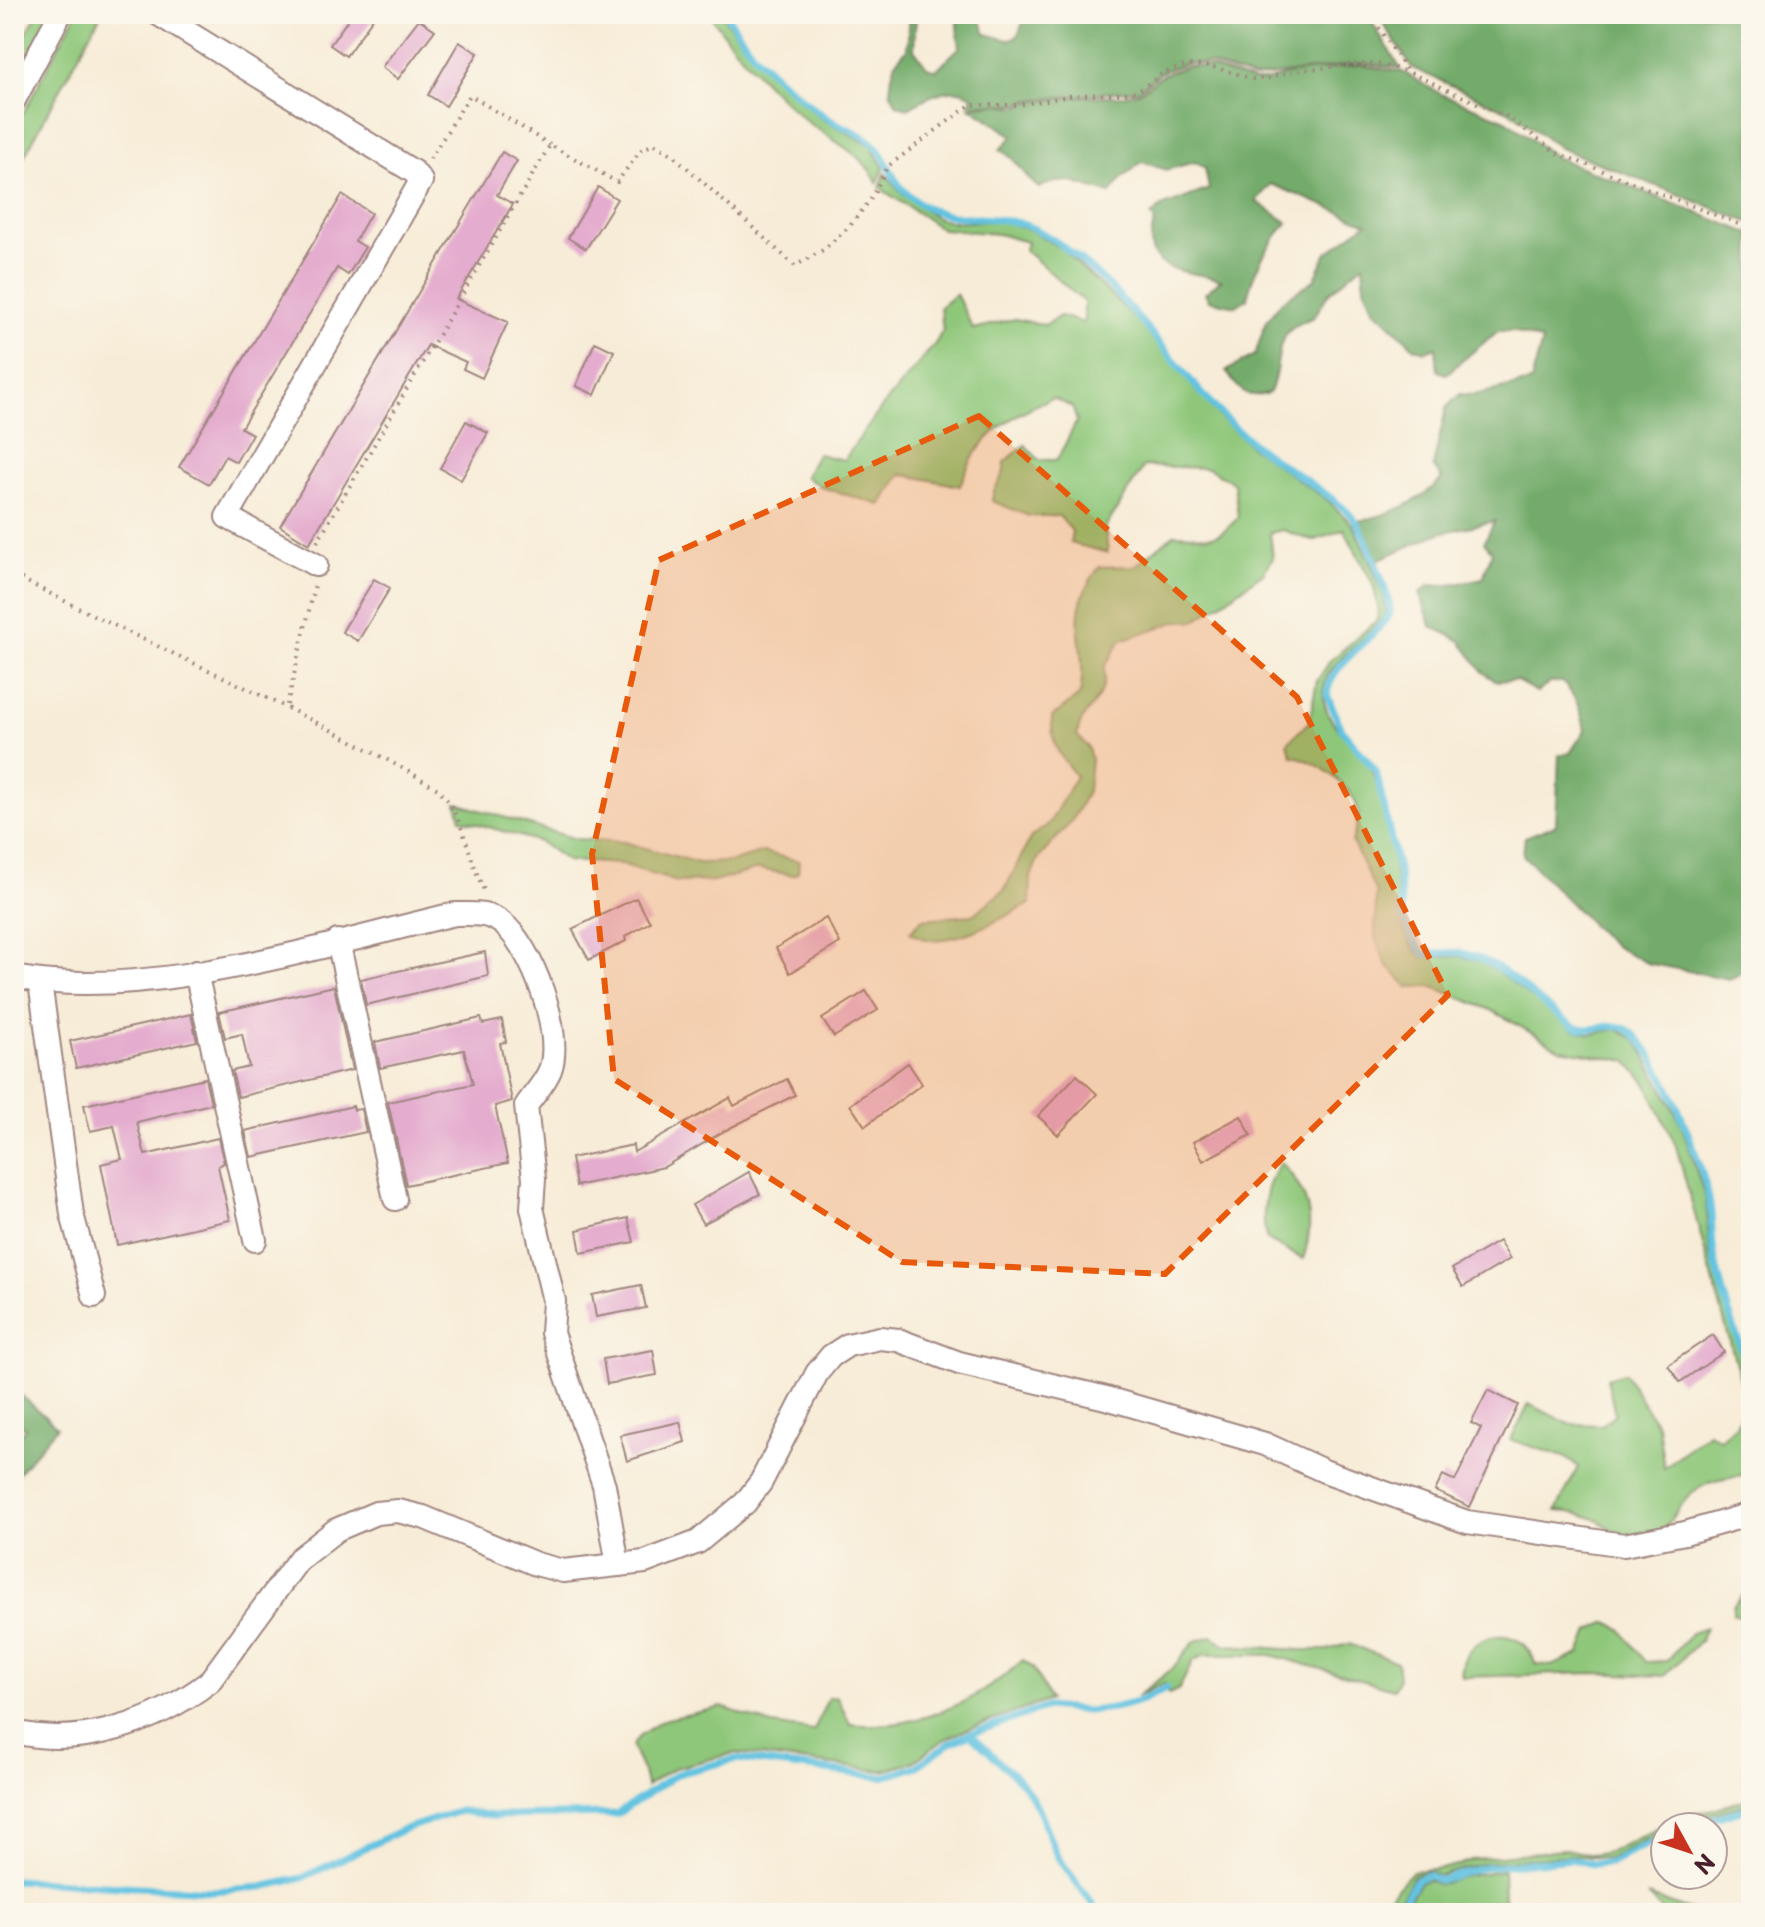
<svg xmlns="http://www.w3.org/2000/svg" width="1765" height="1927" font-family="'Playpen Sans',sans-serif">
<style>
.green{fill:#8fc77a;stroke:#6c7352;stroke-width:2}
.forest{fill:#73ac6a;stroke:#5e664a;stroke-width:2}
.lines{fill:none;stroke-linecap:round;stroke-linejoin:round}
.stream{stroke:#62c3e1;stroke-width:7}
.building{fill:#e4acce}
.minor-casing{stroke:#a08681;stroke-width:26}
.path{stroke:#a08681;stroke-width:4;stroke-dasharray:2 6;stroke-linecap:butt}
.minor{stroke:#fff;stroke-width:22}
.marked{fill:#e8590c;fill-opacity:0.2;stroke:#e8590c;stroke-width:6;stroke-dasharray:16 10;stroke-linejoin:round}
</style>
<rect width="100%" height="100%" fill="#fbf7ec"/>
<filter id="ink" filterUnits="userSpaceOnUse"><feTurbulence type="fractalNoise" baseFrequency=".0125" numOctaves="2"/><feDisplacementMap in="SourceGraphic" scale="16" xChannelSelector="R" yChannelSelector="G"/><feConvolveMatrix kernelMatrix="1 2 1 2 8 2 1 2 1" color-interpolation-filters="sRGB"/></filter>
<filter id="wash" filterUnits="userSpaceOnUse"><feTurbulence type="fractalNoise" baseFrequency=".006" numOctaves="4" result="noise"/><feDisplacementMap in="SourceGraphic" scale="32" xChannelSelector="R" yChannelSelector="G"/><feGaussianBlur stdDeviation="1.8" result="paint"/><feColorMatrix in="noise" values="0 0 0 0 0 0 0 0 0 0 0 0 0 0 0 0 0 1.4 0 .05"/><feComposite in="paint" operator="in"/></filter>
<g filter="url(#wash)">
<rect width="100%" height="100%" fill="#f7ecd7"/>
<g class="green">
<polygon points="37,14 51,14 14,87 14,56"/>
<polygon points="76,14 101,14 14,175 14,130"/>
<path d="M 709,14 L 721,14 L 755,59 L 821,118 L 870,145 L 884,168 L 877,183 C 863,152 829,140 804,119 C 767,87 737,54 709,14 Z"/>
<path d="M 885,173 L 901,193 L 937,218 L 953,222 L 1003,221 L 1030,230 L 1063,250 L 1138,321 L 1221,418 L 1253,448 L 1326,499 L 1353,525 L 1383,591 L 1386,612 C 1372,638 1328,660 1324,687 C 1318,725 1362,745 1374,776 C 1385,807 1391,845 1396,878 C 1400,907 1397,937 1423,957 L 1459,956 L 1479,961 L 1496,970 L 1574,1030 L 1591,1034 L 1616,1029 L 1635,1039 L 1641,1048 L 1681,1123 L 1706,1200 L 1710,1254 L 1751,1390 L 1751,1475 C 1696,1481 1691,1489 1661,1534 L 1624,1541 C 1605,1520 1585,1512 1556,1511 L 1578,1467 L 1564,1457 L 1511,1440 L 1529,1404 L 1569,1424 L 1602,1425 L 1615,1414 L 1607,1378 L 1625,1373 L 1658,1427 L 1664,1468 L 1708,1432 L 1720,1439 L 1736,1425 L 1746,1400 L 1676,1146 L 1645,1081 L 1627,1061 L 1560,1049 L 1491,1010 L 1431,986 L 1408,987 L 1386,964 L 1375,938 L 1376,892 L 1352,842 C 1354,833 1360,820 1358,811 C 1355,788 1315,758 1292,756 L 1287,743 L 1309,722 L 1317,681 L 1330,661 L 1376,621 L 1379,611 L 1373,584 L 1344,529 L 1313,541 L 1283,530 L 1270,533 L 1273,558 L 1263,573 L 1223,602 L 1194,621 L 1178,621 L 1121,640 L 1104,668 C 1110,699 1081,707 1077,735 L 1088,747 L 1091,759 L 1088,790 L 1072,821 L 1038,859 L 1031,877 L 1030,904 C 1001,918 940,956 910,932 L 922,919 L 973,915 L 1005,889 L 1031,837 L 1049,824 L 1076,776 C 1059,755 1051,746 1052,717 L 1080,695 C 1090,639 1060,621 1099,567 L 1135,566 L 1174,534 C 1207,533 1213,548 1238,517 L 1234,483 L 1208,468 L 1144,466 L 1105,528 L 1108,553 L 1070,543 L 1072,531 L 1059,516 L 1029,516 L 992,501 C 992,486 1006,478 1005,462 L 1025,445 L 1039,460 L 1057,460 L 1077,421 L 1072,407 L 1053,398 C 1009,415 976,438 960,486 L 901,474 L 881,505 L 824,488 L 805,477 L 817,454 L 844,460 L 882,407 L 935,344 L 943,330 L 940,307 L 956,294 L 973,329 L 1015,319 L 1045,325 L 1060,316 L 1084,323 L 1084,302 L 1025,250 L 1027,242 L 998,234 L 942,229 L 880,188 Z"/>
<polygon points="457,803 576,839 624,842 699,863 731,862 763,852 799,861 798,872 793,875 758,869 717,881 677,882 621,864 567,861 540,842 461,819"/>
<path d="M 1281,1162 C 1309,1194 1316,1219 1303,1259 L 1267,1240 C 1260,1216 1265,1182 1281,1162 Z"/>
<polygon points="1751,1586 1751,1640 1749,1619 1733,1614 1733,1606"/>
<path d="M 1608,1622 L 1621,1629 L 1646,1662 L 1667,1661 L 1691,1633 L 1706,1628 L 1701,1640 L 1664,1676 L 1595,1673 L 1462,1677 C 1458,1649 1491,1626 1517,1640 C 1526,1644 1532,1656 1537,1664 L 1551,1666 L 1580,1654 L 1589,1631 Z"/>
<polygon points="1212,1636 1227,1645 1300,1650 1327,1650 1349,1644 1397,1662 1399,1678 1393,1689 1271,1655 1204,1655 1193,1661 1179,1689 1169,1694 1164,1683 1136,1697 1172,1669 1195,1641"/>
<path d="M 1023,1660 L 1033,1668 L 1050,1700 L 968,1729 L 945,1739 L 913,1762 L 883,1771 L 735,1753 L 674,1768 L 646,1786 C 644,1767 636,1762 632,1746 L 640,1735 L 663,1720 L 722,1707 L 772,1725 L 814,1731 L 828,1698 L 837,1697 L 850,1724 C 913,1732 978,1702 1023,1660 Z"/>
<path d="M 1751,1798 L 1751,1803 L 1665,1827 L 1665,1830 L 1609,1859 L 1573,1855 L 1484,1863 L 1439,1876 L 1428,1871 L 1414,1875 C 1407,1892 1393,1913 1374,1913 L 1413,1871 L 1453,1867 L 1474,1859 L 1565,1849 L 1592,1855 L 1609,1852 L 1678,1819 Z"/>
<polygon points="1503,1870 1504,1898 1508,1913 1433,1913 1430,1905 1420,1913 1395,1913 1406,1905 1420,1882 1428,1880 1439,1885 1461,1877"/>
<polygon points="1647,1896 1699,1913 1665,1913"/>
</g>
<g class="forest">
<path d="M 910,14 L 916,14 L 914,49 L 927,67 L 936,70 L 960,47 L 957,26 L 960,14 L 978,14 L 986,34 L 1008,40 L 1018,36 L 1026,14 L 1367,14 L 1400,68 L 1360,63 L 1254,78 L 1210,64 L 1187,63 L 1163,71 L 1138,90 L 1028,100 L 1018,104 L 969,104 L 972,96 C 952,83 927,97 908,108 L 897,105 L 890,91 L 892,75 L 896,61 L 907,49 Z"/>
<polygon points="1377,14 1751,14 1751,223 1560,148 1511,112 1412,68"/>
<path d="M 1360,65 L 1403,72 L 1441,94 L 1506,120 L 1555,157 L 1751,234 L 1751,969 L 1729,979 L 1647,963 L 1616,947 L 1603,936 L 1523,855 L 1525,837 L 1556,825 L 1559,755 L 1570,753 L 1585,730 C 1582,713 1575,694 1562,682 L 1552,682 L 1537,692 L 1515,680 L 1495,681 L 1482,671 L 1461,641 L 1431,626 L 1420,593 L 1429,585 C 1446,588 1466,581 1483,578 L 1492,551 L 1484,542 L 1495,521 L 1440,533 L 1375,561 L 1358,521 C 1390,515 1419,503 1442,479 L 1433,466 L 1446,408 L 1460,394 L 1474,395 L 1531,382 L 1542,341 L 1514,331 L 1498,331 L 1446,374 L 1438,371 L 1436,347 L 1426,351 L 1415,348 L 1373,308 L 1365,288 L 1363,264 L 1328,294 L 1314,317 C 1267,334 1286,353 1270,392 C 1248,402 1237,388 1226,371 L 1255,355 L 1266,322 L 1281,302 L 1314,280 L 1327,253 L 1367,223 L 1271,184 L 1256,201 L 1288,223 C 1269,242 1252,272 1247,299 L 1236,306 L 1209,300 L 1205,293 L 1221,280 C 1187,269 1136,275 1155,221 L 1151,216 L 1161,207 L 1209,189 L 1205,168 L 1195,162 L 1166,170 L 1142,162 L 1122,178 L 1111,193 C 1083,188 1067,173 1039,188 C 1022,176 1019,159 1000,150 L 1013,136 L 970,107 L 996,104 L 1018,107 L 1029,102 L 1075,97 L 1120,96 L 1139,92 L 1164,74 L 1187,66 L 1210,67 L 1253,81 L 1266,81 L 1293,73 Z"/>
<polygon points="14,1389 57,1427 14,1478 14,1442 25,1428 14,1418"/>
</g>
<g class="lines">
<g class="stream">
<path d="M 725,14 C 737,28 745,45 757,58 C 776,77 800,98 821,114 C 837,127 859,130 873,144 C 892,162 888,181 916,201 C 958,230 998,207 1042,233 C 1131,285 1178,383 1256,446 C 1281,467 1342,499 1357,523 C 1366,539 1391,597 1390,613 C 1374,641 1329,663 1327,695 L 1342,730 L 1376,771 L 1399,875 L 1402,916 L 1411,937 L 1424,954 C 1437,955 1449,951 1461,953 C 1507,962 1536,1004 1575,1027 C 1594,1034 1610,1020 1628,1030 C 1660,1049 1702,1163 1709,1200 C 1713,1218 1711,1237 1714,1255 C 1722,1297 1738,1338 1751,1379"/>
<polyline points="970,1734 1024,1785 1038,1808 1057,1856 1099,1913"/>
<polyline points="1686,1827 1751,1807"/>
<polyline points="14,1880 212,1891 262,1887 302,1878 404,1829 460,1811 493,1816 617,1814 677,1774 736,1759 883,1777 916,1767 948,1744 970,1734 1047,1707 1088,1711 1113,1708 1138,1702 1166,1688"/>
<polyline points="1389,1913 1403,1902 1417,1879 1428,1875 1439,1881 1484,1867 1572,1859 1592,1864 1610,1863 1665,1835"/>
</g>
</g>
<g id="blocks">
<g class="building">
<polygon points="352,14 376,14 346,56 330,45"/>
<polygon points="419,19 435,30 398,79 382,67"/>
<polygon points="459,42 478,53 446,106 428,95"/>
<polygon points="502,152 517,161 497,195 513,204 456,299 508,322 482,378 463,369 466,362 428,345 309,544 280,526"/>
<polygon points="598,187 617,199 586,249 568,238"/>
<polygon points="342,195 371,213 355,241 365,247 348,275 337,268 241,428 252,434 236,462 225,456 209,484 179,467"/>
<polygon points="595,342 614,351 595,395 576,386"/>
<polygon points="466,421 488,433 461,480 440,468"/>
<polygon points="374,579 390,588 358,641 342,632"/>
<polygon points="636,898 650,922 625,937 626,941 589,960 572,929"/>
<polygon points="826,918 840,943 790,973 776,948"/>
<polygon points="485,952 488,976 366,1005 361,979"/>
<polygon points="334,986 352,1070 238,1097 232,1071 249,1067 242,1034 225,1038 219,1012"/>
<polygon points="866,991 878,1010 834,1037 822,1019"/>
<polygon points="191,1014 197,1041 76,1068 70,1041"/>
<polygon points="481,1018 483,1024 502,1020 506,1042 500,1043 512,1101 495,1106 508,1163 406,1185 388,1102 473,1084 464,1050 380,1068 375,1042"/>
<polygon points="908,1063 922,1084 865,1126 850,1105"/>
<polygon points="1077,1075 1097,1094 1058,1135 1038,1116"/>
<polygon points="205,1078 211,1104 137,1122 145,1155 218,1138 224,1163 218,1166 230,1220 117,1245 101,1164 122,1159 114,1126 90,1131 84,1105"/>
<polygon points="787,1079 795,1095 726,1130 664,1167 576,1186 571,1158 633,1145 634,1152 730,1098 734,1106"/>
<polygon points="353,1106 354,1110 361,1109 366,1132 251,1157 245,1131"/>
<polygon points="1241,1116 1251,1135 1203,1161 1193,1142"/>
<polygon points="749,1172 760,1194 703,1224 692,1205"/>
<polygon points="628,1218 634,1242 581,1253 577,1230"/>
<polygon points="1499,1241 1510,1259 1463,1287 1452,1269"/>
<polygon points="641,1285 646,1308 596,1317 592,1295"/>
<polygon points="1713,1335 1724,1352 1680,1382 1668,1365"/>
<polygon points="653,1350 657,1375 607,1384 603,1359"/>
<polygon points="1488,1390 1518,1405 1470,1507 1435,1491 1443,1475 1455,1481 1481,1428 1471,1423"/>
<polygon points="680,1422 685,1442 627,1461 620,1435"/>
</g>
</g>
</g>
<g filter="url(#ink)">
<use href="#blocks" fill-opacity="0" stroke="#a08681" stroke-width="2"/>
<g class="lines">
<defs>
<g id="minor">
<polyline points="158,14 414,172 421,181 227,517 316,565"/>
<polyline points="14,100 60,14"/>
<polyline points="338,941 395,1199"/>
<polyline points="196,972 255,1240"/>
<path d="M 14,977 C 149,1002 321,945 455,914 C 472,914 488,912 502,923 C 532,946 564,1034 550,1070 C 545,1083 533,1095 526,1106 L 534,1179 L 532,1208 L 554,1301 L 552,1333 L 604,1485 L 618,1565"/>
<polyline points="40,982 72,1214 94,1296"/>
<path d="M 14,1732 C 82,1748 155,1723 209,1682 L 299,1559 L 336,1530 L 376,1513 L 398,1511 L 423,1517 L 536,1564 L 563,1571 L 645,1562 L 698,1542 L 745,1503 L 761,1482 L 817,1373 L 831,1356 L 848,1345 L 880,1338 L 898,1340 L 959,1363 L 1106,1398 L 1265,1444 L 1324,1471 L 1467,1522 L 1624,1545 L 1685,1533 L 1751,1514"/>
</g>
</defs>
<use href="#minor" class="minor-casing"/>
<g class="path">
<polyline points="1370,14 1408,72 1508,117 1557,153 1751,229"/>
<polyline points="430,159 470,95 550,145"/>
<polyline points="317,542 550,145 617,182 641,150 654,144 672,154 795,266 823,250 850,226 873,196 887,167 970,105 1018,105 1075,95 1120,94 1138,91 1163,73 1187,65 1210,66 1253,79 1266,79 1293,71 1360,64 1378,64 1408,72"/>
<path d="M 14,575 C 154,649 301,707 438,789 C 465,816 468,860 486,894"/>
<polyline points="287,705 315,585"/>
</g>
<use href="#minor" class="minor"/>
</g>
</g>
<path class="marked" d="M 979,416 L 1297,697 L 1448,995 L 1165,1274 L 902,1262 L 614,1079 L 592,854 L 659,560 Z"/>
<rect width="1765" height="1927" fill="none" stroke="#fbf7ec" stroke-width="48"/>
<g transform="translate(1689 1851) rotate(130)"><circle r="38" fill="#fbf7ec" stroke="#b4a19f" stroke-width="2"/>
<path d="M0-6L14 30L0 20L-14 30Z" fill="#c8321e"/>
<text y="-12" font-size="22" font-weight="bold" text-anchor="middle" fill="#4a1f2b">N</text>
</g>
</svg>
